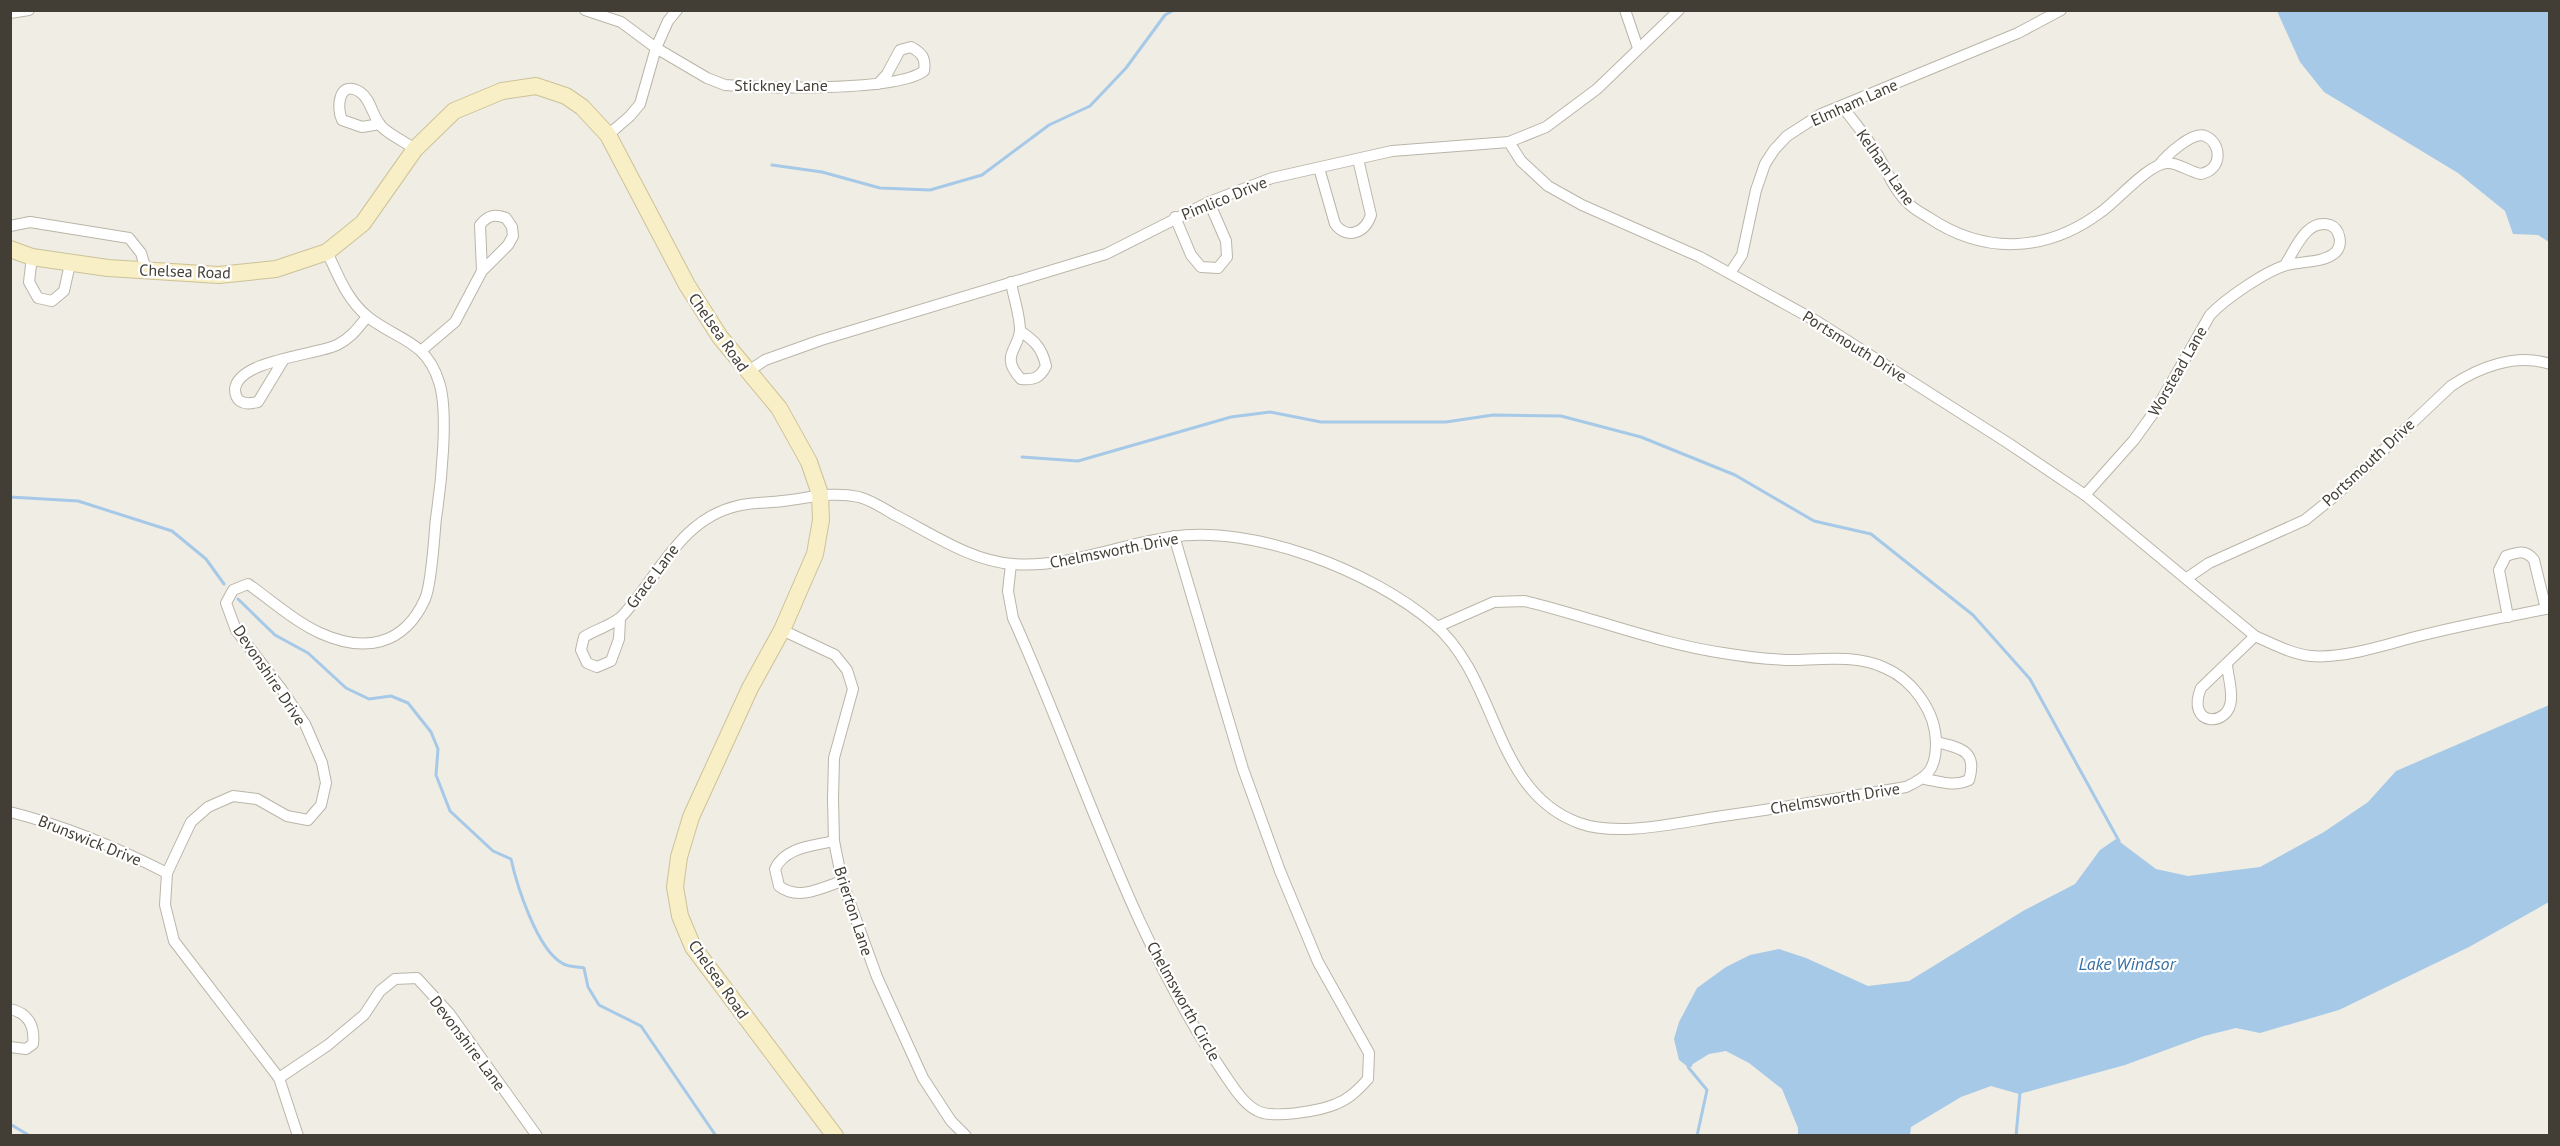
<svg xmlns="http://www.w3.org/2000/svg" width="2560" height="1146" font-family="'PT Sans',sans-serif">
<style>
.water{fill:#a6c9e8}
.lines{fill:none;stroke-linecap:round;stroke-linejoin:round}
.stream{stroke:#a6c9e8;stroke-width:3}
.street-casing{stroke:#bbb5a8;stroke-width:12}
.secondary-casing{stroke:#ccc298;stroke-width:18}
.street{stroke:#fff;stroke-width:10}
.secondary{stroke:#f9efc6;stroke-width:16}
.labels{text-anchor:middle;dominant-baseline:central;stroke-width:4.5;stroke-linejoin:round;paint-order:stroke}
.street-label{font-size:16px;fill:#423e35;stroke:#fff}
.water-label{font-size:18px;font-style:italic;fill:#3970a3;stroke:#fff}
</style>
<rect width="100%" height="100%" fill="#f0ede5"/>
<g class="water">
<polygon points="2277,11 2549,11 2549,242 2538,235 2513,234 2505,211 2458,173 2324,92 2300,62"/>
<polygon points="2549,705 2549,902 2469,947 2339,1010 2260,1033 2236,1028 2204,1036 2125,1065 2019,1094 1991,1086 1961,1097 1911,1127 1910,1135 1798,1135 1798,1128 1782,1089 1749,1063 1726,1051 1709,1054 1688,1067 1679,1060 1674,1039 1679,1022 1697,988 1726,967 1750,955 1779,949 1806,958 1868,986 1909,981 2023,911 2075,884 2100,850 2116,839 2156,869 2188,876 2260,867 2324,832 2368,802 2396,771"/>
</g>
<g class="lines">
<g class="stream">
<polyline points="772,165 822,172 880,188 930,190 982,175 1049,125 1090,106 1126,68 1165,15 1174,10"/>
<polyline points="1022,457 1078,461 1231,417 1270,412 1321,422 1446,422 1493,415 1561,416 1641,437 1735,475 1814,521 1871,534 1973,615 2030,679 2119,841"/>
<polyline points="10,497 78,501 172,531 206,559 224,584"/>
<path d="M 238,599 L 275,635 L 308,653 L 346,688 L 369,699 L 391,696 L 408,703 L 431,732 L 438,749 L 436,775 L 450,811 L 493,851 L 511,859 C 517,886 537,949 562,963 C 567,967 578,967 584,968 L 588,987 L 599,1005 L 641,1026 L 716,1136"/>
<polyline points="1691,1065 1688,1067 1707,1090 1697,1136"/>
<polyline points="10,1124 30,1136"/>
<polyline points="2016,1136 2020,1093"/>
</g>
<defs>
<g id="street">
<path d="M 585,10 L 621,22 L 656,48 L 707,78 L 725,85 C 764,88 896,92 924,71 C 926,58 922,53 911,47 L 900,50 L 887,74 L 878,84"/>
<polyline points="1625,10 1638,48"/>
<polyline points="10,13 29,10"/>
<path d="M 1842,106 C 1854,122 1867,137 1877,154 C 1887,170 1894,191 1909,204 C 1914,209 1921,213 1928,217 C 1984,255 2046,253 2101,212 C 2117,201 2148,164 2167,163 C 2177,162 2190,172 2201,174 C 2224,169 2221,142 2205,136 C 2192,131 2166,156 2159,165"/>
<path d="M 380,124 L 362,127 L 342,120 C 336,107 339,79 360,92 C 372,100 372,118 383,128 C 392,136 405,142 415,149"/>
<polyline points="608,135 630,116 640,104 656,48 668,21 677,10"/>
<path d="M 1509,142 L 1521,161 L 1548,186 L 1582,205 L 1700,257 L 1818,322 L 2008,443 L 2085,495 L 2255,636 C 2273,644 2292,654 2311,656 C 2345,659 2387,644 2419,636 C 2462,625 2506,617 2550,608"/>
<path d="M 1319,168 L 1335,224 C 1347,240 1365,233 1371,215 L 1358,159"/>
<polyline points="1175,217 1191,255 1201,267 1218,268 1227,257 1226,241 1209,202"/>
<polyline points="10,226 30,222 129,238 141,253 146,270"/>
<polyline points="32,257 29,282 38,298 52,301 64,291 70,264"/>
<polyline points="1730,273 1742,255 1756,190 1765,164 1774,150 1787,136 1821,114 2018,33 2061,10"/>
<path d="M 1011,282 C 1013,296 1020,315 1020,330 C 1019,349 999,356 1021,379 C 1034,380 1040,378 1046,366 C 1042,348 1035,341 1020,331"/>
<path d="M 422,350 L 455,322 L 482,271 L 508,245 L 513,236 L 512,227 L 506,218 C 494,214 488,215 480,225 L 482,271"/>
<path d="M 284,359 L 258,402 C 252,403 246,405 240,401 C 236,398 235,393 235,389 C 238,360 316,355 337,345 C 351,338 358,328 367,317"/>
<polyline points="747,372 765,360 821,340 1106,254 1209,202 1272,178 1392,151 1509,142 1546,127 1597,89 1679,10"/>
<path d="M 2085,495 L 2134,440 L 2157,408 L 2210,315 C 2225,299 2267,270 2287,265 C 2303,261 2324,263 2336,252 C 2343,244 2340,229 2330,225 C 2306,218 2295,250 2285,265"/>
<path d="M 1011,564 L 1008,591 L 1013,618 C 1080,766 1131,937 1223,1072 C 1232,1085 1244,1106 1260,1112 C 1276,1118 1320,1111 1336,1104 C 1349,1099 1358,1090 1368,1079 L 1369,1053 L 1318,962 L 1280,871 L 1243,769 L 1174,536"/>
<path d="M 2187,578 L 2209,563 L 2305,520 L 2336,495 L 2451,386 C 2479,367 2516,353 2550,364"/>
<path d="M 2508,617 L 2499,570 L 2506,556 C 2518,552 2526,549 2534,560 L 2546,609"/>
<path d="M 620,619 L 619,639 L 611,661 L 597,667 L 587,663 L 581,650 L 584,637 C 596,629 614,625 623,615 C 659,575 681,519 737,506 C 752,502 768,503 783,501 C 810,498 831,491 859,497 C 871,500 883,508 893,514 C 931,533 970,561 1013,564 C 1068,568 1117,545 1171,537 C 1253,524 1372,571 1434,624 C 1500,681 1492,791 1579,823 C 1617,837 1677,823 1716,817 C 1780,808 1843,798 1906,787 C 1928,777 1936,769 1936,743 C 1936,712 1913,680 1885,668 C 1858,655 1824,659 1795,660 C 1771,660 1747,657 1723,653 C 1656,643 1591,617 1525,601 L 1494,602 L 1437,627"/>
<polyline points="782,630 835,655 847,670 853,689 834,758 833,799 834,841 842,881 877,977 923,1078 951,1121 966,1136"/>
<path d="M 2227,665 C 2228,676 2232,688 2231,699 C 2230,728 2185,727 2201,688 L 2255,636"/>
<path d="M 1925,779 C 1941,782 1954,787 1969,780 C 1978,750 1960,748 1936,742"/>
<path d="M 10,812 C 66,826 116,847 167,873"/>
<path d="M 834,841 C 813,846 785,847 775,869 L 779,886 C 798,901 821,888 842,881"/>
<path d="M 10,1009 C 29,1013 35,1027 33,1044 L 26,1049 L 10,1047"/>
<polyline points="279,1078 328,1045 364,1015 380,991 395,979 417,978 449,1013 537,1136"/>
<path d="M 298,1136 L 279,1078 L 174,941 L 165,905 L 167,873 L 191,822 L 208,807 L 233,796 L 257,799 L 287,816 L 308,820 L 321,805 L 326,783 L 322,763 L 305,724 L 282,690 L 236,630 L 226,603 L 233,590 L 248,584 C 271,600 294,621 320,633 C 364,653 404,646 425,599 C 432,583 434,537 436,518 C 441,486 449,411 439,382 C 426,340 397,340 368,317 C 347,300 338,275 327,252"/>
</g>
<polyline id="secondary" points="10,249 32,257 108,268 219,275 276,269 327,252 363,223 415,149 454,111 502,91 536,86 566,96 582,107 608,135 687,285 720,337 779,408 809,462 820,494 821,520 815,554 782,630 750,688 691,817 679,857 675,887 680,916 693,947 835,1136"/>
</defs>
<use href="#street" class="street-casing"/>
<use href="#secondary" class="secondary-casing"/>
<use href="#street" class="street"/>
<use href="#secondary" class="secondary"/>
</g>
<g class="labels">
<g class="street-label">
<text x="781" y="85">Stickney Lane</text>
<text transform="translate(1854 102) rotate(-24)">Elmham Lane</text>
<text transform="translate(1886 167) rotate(55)">Kelham Lane</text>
<text transform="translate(1224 198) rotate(-22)">Pimlico Drive</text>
<text transform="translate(185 271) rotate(2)">Chelsea Road</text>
<text transform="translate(719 332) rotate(55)">Chelsea Road</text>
<text transform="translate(1855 346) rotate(32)">Portsmouth Drive</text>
<text transform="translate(2177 371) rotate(-60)">Worstead Lane</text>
<text transform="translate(2368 462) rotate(-43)">Portsmouth Drive</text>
<text transform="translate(1114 550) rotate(-11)">Chelmsworth Drive</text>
<text transform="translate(652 576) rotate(-53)">Grace Lane</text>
<text transform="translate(270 675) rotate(56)">Devonshire Drive</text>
<text transform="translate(1835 798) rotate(-9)">Chelmsworth Drive</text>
<text transform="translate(90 840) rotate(22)">Brunswick Drive</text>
<text transform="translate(854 911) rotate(72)">Brierton Lane</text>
<text transform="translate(719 979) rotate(55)">Chelsea Road</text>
<text transform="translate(1184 1001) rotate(61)">Chelmsworth Circle</text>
<text transform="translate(468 1043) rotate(53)">Devonshire Lane</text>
</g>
<g class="water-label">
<text x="2127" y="963">Lake Windsor</text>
</g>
</g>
<rect width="2560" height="1146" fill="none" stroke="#423e35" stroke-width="24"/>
</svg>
